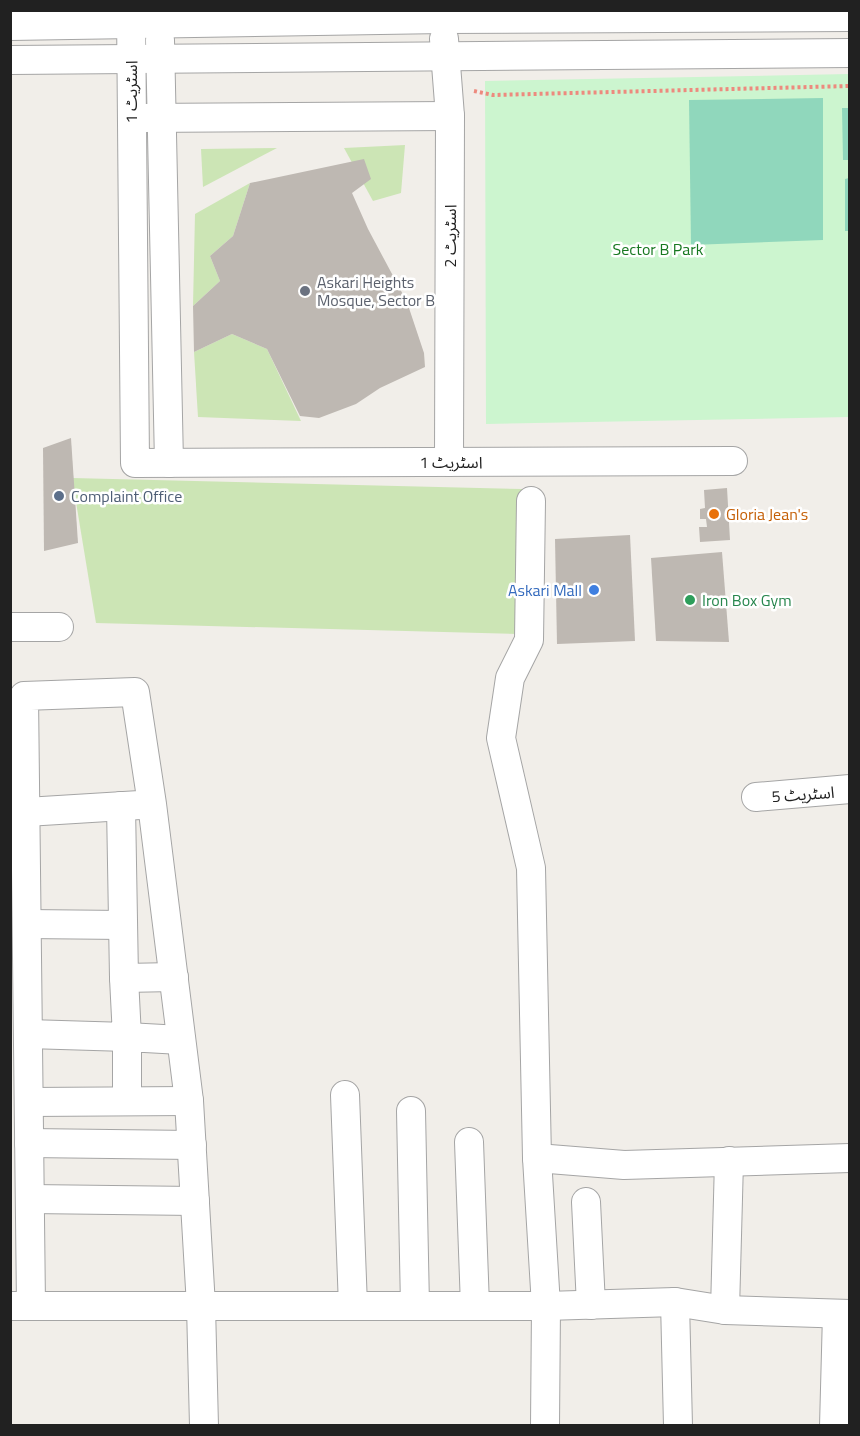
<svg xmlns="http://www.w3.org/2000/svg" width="860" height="1436" font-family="'Titillium Web','Noto Sans Arabic',sans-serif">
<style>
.grass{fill:#cce5b5}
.park{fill:#ccf5cf}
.pitch{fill:#90d7bc}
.building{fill:#beb8b2}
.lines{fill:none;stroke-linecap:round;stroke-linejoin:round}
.minor-casing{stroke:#a5a5a5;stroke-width:30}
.path{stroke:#ed8a7e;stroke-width:4;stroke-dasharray:3 3;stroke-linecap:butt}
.minor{stroke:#fff;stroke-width:28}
.worship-dot{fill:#6b7280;stroke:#fff;stroke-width:2}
.service-dot{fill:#5c6f8a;stroke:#fff;stroke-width:2}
.food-dot{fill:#e8710a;stroke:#fff;stroke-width:2}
.shop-dot{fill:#3f7fe0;stroke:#fff;stroke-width:2}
.leisure-dot{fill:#2e9e5b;stroke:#fff;stroke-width:2}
.labels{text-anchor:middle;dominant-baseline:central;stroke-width:5;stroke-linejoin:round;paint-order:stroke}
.street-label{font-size:16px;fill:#212121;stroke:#fff}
.park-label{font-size:16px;fill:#177820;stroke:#fff}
.worship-label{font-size:16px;fill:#5b616d;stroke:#fff;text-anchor:start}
.service-label{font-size:16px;fill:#4e5e75;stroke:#fff;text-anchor:start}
.food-label{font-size:16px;fill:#c56008;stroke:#fff;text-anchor:start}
.shop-label{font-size:16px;fill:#366cbe;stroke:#fff;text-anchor:end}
.leisure-label{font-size:16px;fill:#27864d;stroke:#fff;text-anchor:start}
</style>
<rect width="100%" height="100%" fill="#f1eee9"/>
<g class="grass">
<polygon points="405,145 401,193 373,201 344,148"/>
<polygon points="277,148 203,187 201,149"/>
<polygon points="250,183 233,236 210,256 220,281 193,306 195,214"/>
<polygon points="232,334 267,349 301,421 198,417 194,352"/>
<polygon points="72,478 522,489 518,634 96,623"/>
</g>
<polygon class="park" points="849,74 849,417 486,424 485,81"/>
<g class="pitch">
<polygon points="823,98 823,240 691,245 689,100"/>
<polygon points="842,108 849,108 849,160 843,160"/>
<polygon points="849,178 849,231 845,231 845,179"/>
</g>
<g class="building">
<polygon points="364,159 371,179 352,193 368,229 407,302 424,353 425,367 380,388 356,404 319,418 300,416 267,349 232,334 194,352 193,306 220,281 210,256 233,236 250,183"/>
<polygon points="71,438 78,543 44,551 43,448"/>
<polygon points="727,488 730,540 700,542 699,527 707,527 706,519 700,519 700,509 705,508 704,490"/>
<polygon points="630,535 635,641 557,644 555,539"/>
<polygon points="722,552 729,642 656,641 651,558"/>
</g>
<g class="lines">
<defs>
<g id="minor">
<polyline points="131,10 135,463 733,461"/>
<polyline points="10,26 444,19 850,17"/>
<polyline points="444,39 450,116 449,462"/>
<polyline points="160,40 169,463"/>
<polyline points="10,60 850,53"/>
<polyline points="142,118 450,116"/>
<polyline points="531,501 529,640 510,678 501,738 531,868 537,1158 546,1306 545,1426"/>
<polyline points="10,627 59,627"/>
<polyline points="756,797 850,789"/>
<polyline points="121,806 124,978 174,977"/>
<polyline points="26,812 140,805"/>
<polyline points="27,924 123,925"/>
<polyline points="28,1034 127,1037 124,978"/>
<polyline points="345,1095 353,1306"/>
<polyline points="127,1101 127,1037 181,1040"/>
<polyline points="29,1102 189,1101"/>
<polyline points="411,1111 415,1306"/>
<polyline points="469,1142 475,1306"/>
<polyline points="29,1143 192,1145"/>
<polyline points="537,1158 624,1165 850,1158"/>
<polyline points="30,1199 195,1201"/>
<polyline points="586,1202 591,1305"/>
<polyline points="675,1302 678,1426"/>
<polyline points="10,1306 546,1306 675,1302 725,1310 850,1314"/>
<polyline points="31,1306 24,696 135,692 152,804 189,1101 201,1306 204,1426"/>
<polyline points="725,1310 729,1161"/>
<polyline points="834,1426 837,1314"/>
</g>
</defs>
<use href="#minor" class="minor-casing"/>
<polyline class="path" points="474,91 493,95 850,86"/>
<use href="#minor" class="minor"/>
</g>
<circle class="worship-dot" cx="305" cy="291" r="6"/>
<circle class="service-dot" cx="59" cy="496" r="6"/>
<circle class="food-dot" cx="714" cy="514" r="6"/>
<circle class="shop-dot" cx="594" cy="590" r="6"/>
<circle class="leisure-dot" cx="690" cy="600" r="6"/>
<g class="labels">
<g class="street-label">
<text transform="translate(131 92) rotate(-90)">اسٹریٹ 1</text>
<text transform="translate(450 236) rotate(-90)">اسٹریٹ 2</text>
<text x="451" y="462">اسٹریٹ 1</text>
<text transform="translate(803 794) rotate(-4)">اسٹریٹ 5</text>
</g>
<g class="park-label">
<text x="658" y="249">Sector B Park</text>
</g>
<g class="worship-label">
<text x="317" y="282">Askari Heights<tspan x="317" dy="18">Mosque, Sector B</tspan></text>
</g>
<g class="service-label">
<text x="71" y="496">Complaint Office</text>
</g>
<g class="food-label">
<text x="726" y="514">Gloria Jean's</text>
</g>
<g class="shop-label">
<text x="582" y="590">Askari Mall</text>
</g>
<g class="leisure-label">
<text x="702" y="600">Iron Box Gym</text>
</g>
</g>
<rect width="860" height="1436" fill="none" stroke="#212121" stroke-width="24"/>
</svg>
